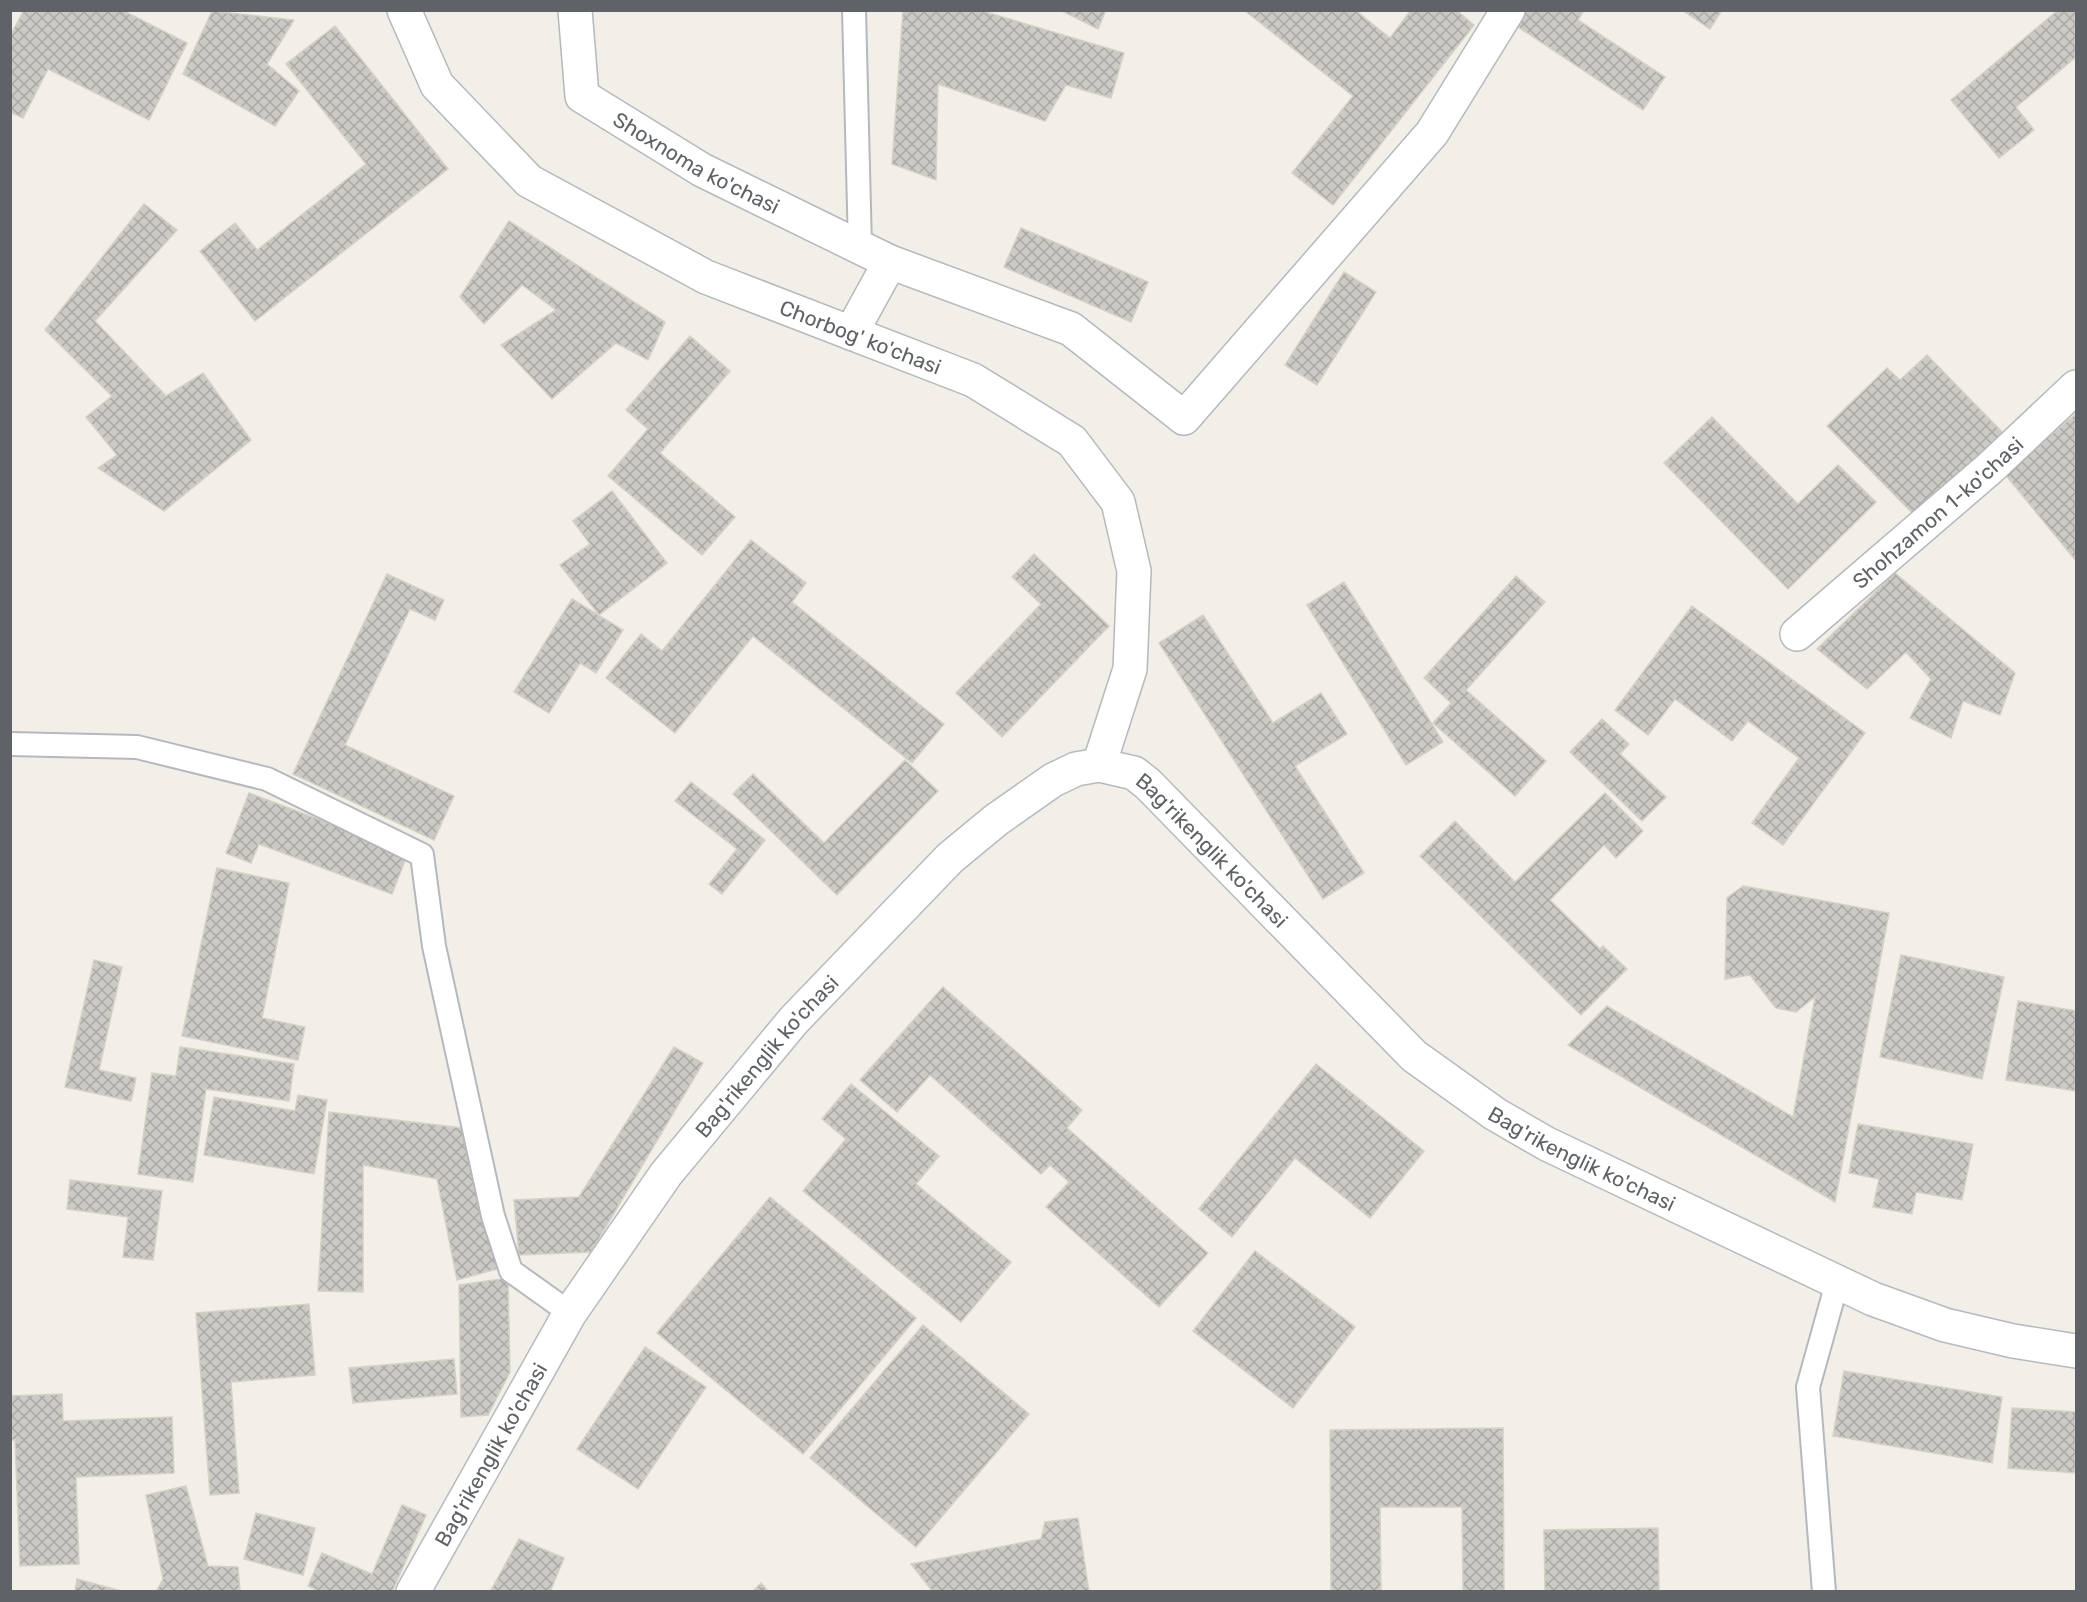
<svg xmlns="http://www.w3.org/2000/svg" width="2087" height="1602" font-family="Rubik,sans-serif">
<style>
.building{fill:url(#building-cross-hatch);stroke:#d6d1c6;stroke-width:1.5}
.lines{fill:none;stroke-linecap:round;stroke-linejoin:round}
.service-casing{stroke:#b5b8bc;stroke-width:26}
.minor-casing{stroke:#b5b8bc;stroke-width:36}
.tertiary-casing{stroke:#b5b8bc;stroke-width:36}
.secondary-casing{stroke:#b6babf;stroke-width:36}
.service{stroke:#fff;stroke-width:22}
.minor{stroke:#fff;stroke-width:33}
.tertiary{stroke:#fff;stroke-width:33}
.secondary{stroke:#fff;stroke-width:33}
.labels{text-anchor:middle;dominant-baseline:central;stroke-width:6;stroke-linejoin:round;paint-order:stroke}
.street-label{font-size:21px;fill:#5f6368;stroke:#fff}
</style>
<defs>
<pattern id="building-cross-hatch" width="8" height="8" patternUnits="userSpaceOnUse" patternTransform="scale(1.5)"><rect width="8" height="8" fill="#cccac5"/><path d="M0 0l8 8M0 8l8-8" fill="none" stroke="#a9a8a4"/></pattern>
</defs>
<rect width="100%" height="100%" fill="#f1efe8"/>
<g class="building">
<polygon points="24,10 122,10 187,43 149,120 48,69 23,118 10,112 10,36"/>
<polygon points="903,10 979,10 1124,53 1111,98 1066,85 1045,121 938,84 936,180 892,164"/>
<polygon points="1060,10 1106,10 1098,29"/>
<polygon points="1244,10 1355,10 1390,38 1411,10 1456,10 1474,25 1333,205 1292,173 1353,96"/>
<polygon points="1521,10 1584,10 1578,20 1665,77 1643,110 1512,23"/>
<polygon points="1682,10 1722,10 1710,29"/>
<polygon points="2058,10 2076,10 2076,57 2016,107 2034,130 1999,158 1951,100"/>
<polygon points="212,11 294,20 267,64 299,91 275,126 183,74"/>
<polygon points="335,26 448,169 255,321 200,251 235,223 257,250 366,164 286,64"/>
<polygon points="144,204 177,230 95,321 166,396 203,373 251,440 164,511 98,468 117,455 86,417 112,396 45,330"/>
<polygon points="509,221 665,322 648,360 616,343 552,399 501,345 556,310 522,285 484,324 460,297"/>
<polygon points="1021,228 1148,282 1131,322 1004,267"/>
<polygon points="1344,272 1376,292 1317,385 1285,365"/>
<polygon points="690,336 730,371 660,453 735,517 702,555 608,476 648,429 626,410"/>
<polygon points="1927,355 2007,437 1920,521 1827,426 1887,368 1900,380"/>
<polygon points="2076,414 2076,561 2004,473"/>
<polygon points="1712,417 1798,504 1838,465 1876,502 1788,589 1664,463"/>
<polygon points="612,491 667,563 599,615 560,565 590,544 573,521"/>
<polygon points="751,540 806,583 792,602 944,724 912,763 753,636 675,733 606,678 641,634 662,651"/>
<polygon points="1034,554 1109,626 1002,737 956,693 1041,604 1012,577"/>
<polygon points="1895,573 2015,673 2000,715 1963,701 1951,738 1910,718 1931,679 1906,652 1867,689 1817,649"/>
<polygon points="387,574 444,600 435,620 410,609 345,745 454,796 434,840 293,774"/>
<polygon points="1516,576 1545,602 1466,690 1546,761 1515,796 1433,723 1451,703 1424,678"/>
<polygon points="1344,582 1443,742 1406,765 1307,605"/>
<polygon points="572,599 623,630 596,673 580,663 549,713 514,692"/>
<polygon points="1692,606 1865,733 1783,845 1752,823 1799,758 1748,721 1732,741 1675,699 1648,735 1615,710"/>
<polygon points="1203,615 1273,723 1321,693 1347,734 1295,766 1364,873 1323,899 1159,643"/>
<polygon points="1602,719 1629,744 1620,754 1666,797 1642,821 1570,752"/>
<polygon points="905,760 938,791 837,895 733,794 753,774 824,843"/>
<polygon points="691,782 765,840 722,894 709,884 737,849 675,801"/>
<polygon points="249,793 408,853 392,894 259,844 251,863 226,853"/>
<polygon points="1605,793 1643,831 1616,858 1604,845 1550,900 1600,949 1603,946 1627,969 1581,1015 1420,856 1455,821 1515,882"/>
<polygon points="217,868 289,883 262,1018 305,1027 298,1060 182,1036"/>
<polygon points="1743,886 1889,913 1835,1202 1568,1045 1607,1006 1793,1117 1815,997 1796,1012 1776,1008 1750,975 1725,979 1727,898"/>
<polygon points="1901,955 2004,977 1982,1079 1880,1057"/>
<polygon points="94,960 122,967 99,1070 136,1078 131,1101 65,1087"/>
<polygon points="943,987 1082,1110 1067,1128 1208,1253 1159,1307 1046,1207 1069,1182 1050,1165 1041,1174 930,1075 897,1112 860,1080"/>
<polygon points="2018,1001 2076,1011 2076,1091 2006,1080"/>
<polygon points="180,1047 294,1064 289,1101 206,1089 193,1182 138,1174 152,1073 176,1076"/>
<polygon points="674,1047 703,1063 591,1252 519,1255 514,1200 579,1197"/>
<polygon points="1316,1064 1424,1151 1370,1218 1295,1158 1232,1237 1199,1209"/>
<polygon points="851,1084 939,1156 916,1184 1011,1262 961,1322 803,1191 846,1139 822,1119"/>
<polygon points="298,1095 327,1100 314,1174 204,1155 214,1097 295,1111"/>
<polygon points="329,1112 462,1128 497,1269 457,1280 437,1179 363,1165 363,1292 318,1291"/>
<polygon points="1858,1124 1973,1144 1962,1200 1916,1192 1912,1214 1873,1207 1879,1179 1849,1173"/>
<polygon points="70,1180 162,1191 153,1260 123,1257 128,1217 67,1209"/>
<polygon points="770,1197 916,1318 803,1454 657,1333"/>
<polygon points="1255,1251 1355,1327 1293,1408 1193,1331"/>
<polygon points="508,1278 510,1372 488,1415 461,1417 459,1285"/>
<polygon points="309,1304 315,1375 231,1382 239,1493 210,1495 196,1313"/>
<polygon points="923,1325 1029,1414 916,1547 810,1458"/>
<polygon points="645,1347 706,1387 638,1489 577,1449"/>
<polygon points="454,1359 457,1394 353,1403 349,1368"/>
<polygon points="1844,1371 2002,1397 1992,1463 1833,1436"/>
<polygon points="62,1394 63,1421 172,1417 174,1473 76,1477 79,1564 20,1566 15,1440 10,1440 10,1396"/>
<polygon points="2012,1408 2076,1412 2076,1473 2008,1468"/>
<polygon points="1503,1428 1504,1592 1463,1592 1462,1507 1380,1507 1381,1592 1331,1592 1330,1430"/>
<polygon points="186,1486 208,1566 238,1567 240,1592 156,1592 163,1579 146,1495"/>
<polygon points="402,1505 426,1515 392,1592 321,1592 308,1586 322,1553 372,1574"/>
<polygon points="256,1513 315,1528 303,1575 244,1559"/>
<polygon points="1078,1518 1089,1592 933,1592 911,1564 1041,1539 1045,1522"/>
<polygon points="1658,1528 1659,1592 1545,1592 1544,1530"/>
<polygon points="519,1539 564,1558 550,1592 490,1592"/>
<polygon points="77,1579 125,1592 75,1592"/>
<polygon points="761,1583 769,1592 752,1592"/>
</g>
<g class="lines">
<defs>
<g id="service">
<polyline points="854,10 860,247"/>
<polyline points="10,744 137,747 267,779 422,855 434,946 493,1216 511,1271 570,1313"/>
<polyline points="1824,1592 1808,1387 1837,1283"/>
</g>
<g id="minor">
<path id="s1" d="M 575,10 L 582,96 L 702,170 L 890,262"/>
<polyline points="851,333 890,262 1071,329 1184,418 1432,133 1508,10"/>
<path id="s2" d="M 1797,634 L 1990,468 L 2076,387"/>
</g>
<g id="tertiary">
<path id="s3" d="M 404,10 L 437,85 L 529,181 L 706,277 L 973,380 L 1072,441 L 1118,502 L 1134,571 L 1130,669 L 1099,765"/>
</g>
<g id="secondary">
<path id="s4" d="M 413,1592 L 570,1313 L 666,1174 L 794,1020 L 950,858 L 996,820 L 1053,780 L 1076,769 L 1099,765 L 1134,773 L 1148,784 L 1414,1056 L 1495,1114 L 1547,1144 L 1873,1299 L 1945,1325 L 2013,1341 L 2076,1351"/>
</g>
</defs>
<use href="#service" class="service-casing"/>
<use href="#minor" class="minor-casing"/>
<use href="#tertiary" class="tertiary-casing"/>
<use href="#secondary" class="secondary-casing"/>
<use href="#service" class="service"/>
<use href="#minor" class="minor"/>
<use href="#tertiary" class="tertiary"/>
<use href="#secondary" class="secondary"/>
</g>
<g class="labels">
<g class="street-label">
<text stroke="none"><textPath href="#s1" startOffset="219">Shoxnoma ko'chasi</textPath></text>
<text stroke="none"><textPath href="#s3" startOffset="582">Chorbog' ko'chasi</textPath></text>
<text stroke="none"><textPath href="#s2" startOffset="186">Shohzamon 1-ko'chasi</textPath></text>
<text stroke="none"><textPath href="#s4" startOffset="1238">Bag'rikenglik ko'chasi</textPath></text>
<text stroke="none"><textPath href="#s4" startOffset="644">Bag'rikenglik ko'chasi</textPath></text>
<text stroke="none"><textPath href="#s4" startOffset="1724">Bag'rikenglik ko'chasi</textPath></text>
<text stroke="none"><textPath href="#s4" startOffset="158">Bag'rikenglik ko'chasi</textPath></text>
</g>
</g>
<rect width="2087" height="1602" fill="none" stroke="#5f6368" stroke-width="24"/>
</svg>
